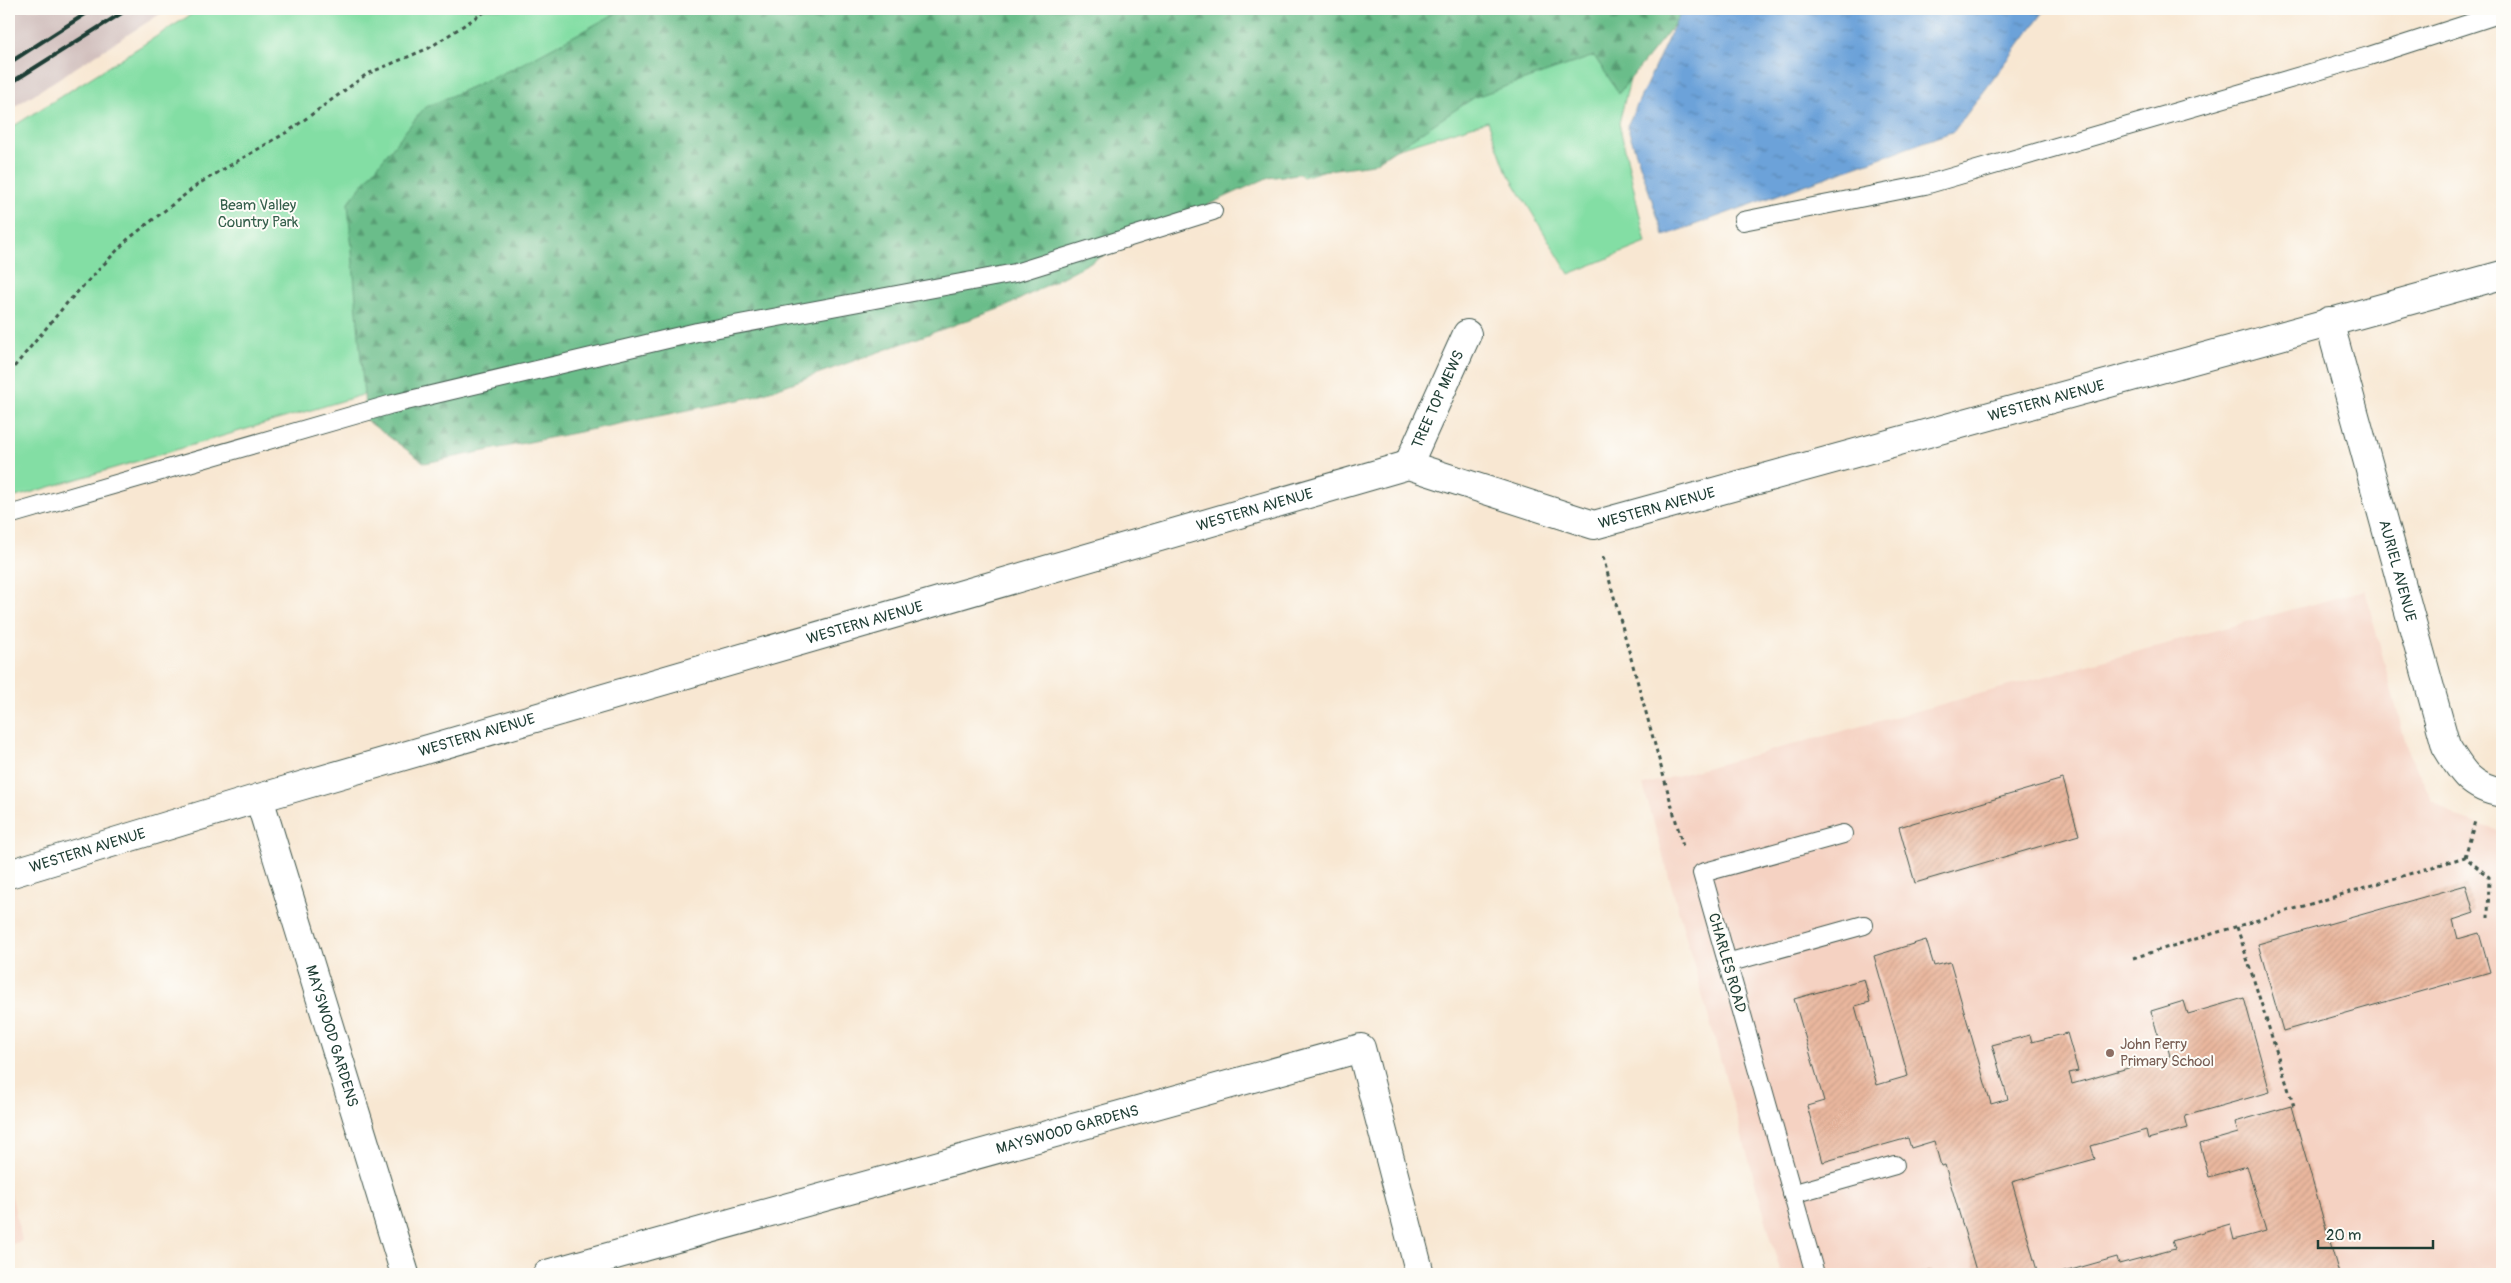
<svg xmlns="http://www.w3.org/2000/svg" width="2511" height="1283" font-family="Pangolin,sans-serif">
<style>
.built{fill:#f5d2c2}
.railway{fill:#d1bfbd}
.green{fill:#83dea4;stroke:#518e6c}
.forest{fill:url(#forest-firs);stroke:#447d5f}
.water{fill:url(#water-ripples);stroke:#467086}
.building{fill:url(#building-hatch)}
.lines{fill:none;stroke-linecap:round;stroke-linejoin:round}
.service-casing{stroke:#40564c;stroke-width:20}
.minor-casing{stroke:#40564c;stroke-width:30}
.path{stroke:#40564c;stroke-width:3;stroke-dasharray:4 4;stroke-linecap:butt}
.service{stroke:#fff;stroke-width:18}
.minor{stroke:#fff;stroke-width:28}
.rail{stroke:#1f3d34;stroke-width:4}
.education-dot{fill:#8d6e63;stroke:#fdfcf7;stroke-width:2}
.labels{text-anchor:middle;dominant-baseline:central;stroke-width:4;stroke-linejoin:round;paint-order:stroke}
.park-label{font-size:15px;fill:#335d4a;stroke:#fdfcf7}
.street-label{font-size:15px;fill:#1f3d34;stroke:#fdfcf7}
.education-label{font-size:15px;fill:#785e54;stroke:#fdfcf7;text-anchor:start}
</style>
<defs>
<pattern id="forest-firs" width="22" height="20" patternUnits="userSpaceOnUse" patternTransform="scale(1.25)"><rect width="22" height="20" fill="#6abd8a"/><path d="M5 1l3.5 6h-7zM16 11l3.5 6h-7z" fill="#579b72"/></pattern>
<pattern id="water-ripples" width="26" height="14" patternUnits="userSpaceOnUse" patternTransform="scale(1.25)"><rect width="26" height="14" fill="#6ca2d9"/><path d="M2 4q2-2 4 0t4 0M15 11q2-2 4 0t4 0" fill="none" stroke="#5885b1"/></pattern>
<pattern id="building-hatch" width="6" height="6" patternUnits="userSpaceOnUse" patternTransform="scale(1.25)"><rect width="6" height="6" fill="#eab79e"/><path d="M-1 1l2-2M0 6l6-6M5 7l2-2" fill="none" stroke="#c89e89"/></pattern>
</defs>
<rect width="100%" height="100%" fill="#fdfcf7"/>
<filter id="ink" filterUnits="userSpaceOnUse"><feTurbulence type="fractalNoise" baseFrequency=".02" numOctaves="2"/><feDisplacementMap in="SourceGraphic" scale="10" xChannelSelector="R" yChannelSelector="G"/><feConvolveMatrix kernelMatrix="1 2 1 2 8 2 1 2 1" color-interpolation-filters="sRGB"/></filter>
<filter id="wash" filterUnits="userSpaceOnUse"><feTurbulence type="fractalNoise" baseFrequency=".0096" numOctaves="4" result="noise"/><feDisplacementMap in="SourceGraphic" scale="20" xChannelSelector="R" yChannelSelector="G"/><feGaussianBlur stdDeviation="1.12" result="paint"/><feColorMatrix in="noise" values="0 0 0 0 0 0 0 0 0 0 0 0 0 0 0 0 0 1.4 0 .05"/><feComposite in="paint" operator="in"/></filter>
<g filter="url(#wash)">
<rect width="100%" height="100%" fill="#f8e7d2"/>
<g class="built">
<polygon points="2365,590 2407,748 2432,800 2456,817 2502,832 2502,1274 1781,1274 1643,785"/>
<polygon points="9,1185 22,1241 9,1245"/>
</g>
<polygon class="railway" points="9,9 168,9 9,110"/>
<polygon class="green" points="200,9 1648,9 1619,123 1646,243 1569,274 1506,170 1488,121 1303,177 1276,154 386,388 9,499 9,129"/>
<polygon class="forest" points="624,9 1684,9 1677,21 1619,93 1594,56 1475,97 1373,164 1267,178 1148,232 1007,306 753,397 425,463 366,420 348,203 424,108 514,68"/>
<polygon class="water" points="1682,9 2046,9 1954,131 1664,236 1627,126"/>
<g id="blocks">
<g class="building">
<polygon points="2063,779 2079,835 1915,883 1899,827"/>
<polygon points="2466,885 2474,913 2453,920 2458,939 2479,933 2490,972 2283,1031 2258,944"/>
<polygon points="1926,940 1934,966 1950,962 1991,1104 2008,1099 1992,1045 2030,1035 2032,1042 2067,1033 2078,1071 2069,1073 2072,1084 2170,1056 2167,1045 2161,1046 2151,1011 2184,1001 2188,1014 2244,998 2270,1092 2185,1116 2188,1128 2148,1139 2146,1130 2091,1146 2095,1159 2012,1182 2038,1274 1977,1274 1945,1165 1941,1166 1934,1141 1911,1148 1908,1138 1823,1162 1807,1106 1824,1101 1794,999 1864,979 1870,1002 1855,1006 1877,1085 1908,1076 1874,956"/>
<polygon points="2291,1106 2339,1274 2057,1274 2117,1257 2119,1264 2175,1249 2172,1241 2230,1224 2234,1240 2266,1231 2247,1166 2209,1177 2200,1144 2238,1133 2235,1122"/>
<polygon points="1930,1270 1932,1274 1919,1274"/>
</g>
</g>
</g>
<g filter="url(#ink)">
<use href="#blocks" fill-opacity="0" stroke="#40564c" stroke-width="1"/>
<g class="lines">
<defs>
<g id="service">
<polyline points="1743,221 1925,185 2369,56 2502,13"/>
<polyline points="9,515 389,405 697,332 1015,273 1213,211"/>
<polyline points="1727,963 1864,925"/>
<polyline points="1792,1194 1895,1165"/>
<polyline points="1815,1274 1702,873 1843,834"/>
</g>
<g id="minor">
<path id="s1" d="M 2329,321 L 2446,746 C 2461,771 2471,788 2502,793"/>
<path id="s2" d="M 1408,465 L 1467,334"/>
<path id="s3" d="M 259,798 L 405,1274"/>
<path id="s4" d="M 9,874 L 259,798 L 1408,465 L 1594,525 L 2502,275"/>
<path id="s5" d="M 547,1274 L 1361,1048 L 1420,1274"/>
</g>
</defs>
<use href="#service" class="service-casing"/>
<use href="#minor" class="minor-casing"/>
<g class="path">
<polyline points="9,373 67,303 127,240 200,183 289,131 367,74 429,48 489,9"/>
<polyline points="1603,557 1684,850"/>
<polyline points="2465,857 2475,821"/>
<polyline points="2237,927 2295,1110"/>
<polyline points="2133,958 2465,857 2489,877 2488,918"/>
</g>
<use href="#service" class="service"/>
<use href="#minor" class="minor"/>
<g class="rail">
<polyline points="9,63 93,9"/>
<polyline points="9,84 128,9"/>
</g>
</g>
</g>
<circle class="education-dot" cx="2110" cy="1053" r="5"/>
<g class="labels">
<g class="park-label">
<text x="258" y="205">Beam Valley<tspan x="258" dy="17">Country Park</tspan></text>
</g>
<g class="street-label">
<text stroke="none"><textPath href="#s2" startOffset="72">TREE TOP MEWS</textPath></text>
<text stroke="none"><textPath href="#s4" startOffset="2122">WESTERN AVENUE</textPath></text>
<text stroke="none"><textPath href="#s4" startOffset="1718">WESTERN AVENUE</textPath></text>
<text stroke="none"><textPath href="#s4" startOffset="1298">WESTERN AVENUE</textPath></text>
<text stroke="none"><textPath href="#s1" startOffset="259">AURIEL AVENUE</textPath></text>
<text stroke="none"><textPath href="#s4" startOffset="892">WESTERN AVENUE</textPath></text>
<text stroke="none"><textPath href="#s4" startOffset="488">WESTERN AVENUE</textPath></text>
<text stroke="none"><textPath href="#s4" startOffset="82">WESTERN AVENUE</textPath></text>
<text transform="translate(1727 963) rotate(74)">CHARLES ROAD</text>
<text stroke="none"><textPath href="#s3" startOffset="249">MAYSWOOD GARDENS</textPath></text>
<text stroke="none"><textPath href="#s5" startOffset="540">MAYSWOOD GARDENS</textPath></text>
</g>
<g class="education-label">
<text x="2120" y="1044">John Perry<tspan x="2120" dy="17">Primary School</tspan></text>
</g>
</g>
<rect width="2511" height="1283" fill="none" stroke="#fdfcf7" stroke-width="30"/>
<path d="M2318 1240v8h115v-8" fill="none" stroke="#1f3d34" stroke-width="2.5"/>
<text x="2326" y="1240" font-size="15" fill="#1f3d34" stroke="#fdfcf7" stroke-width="4" paint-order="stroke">20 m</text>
</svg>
